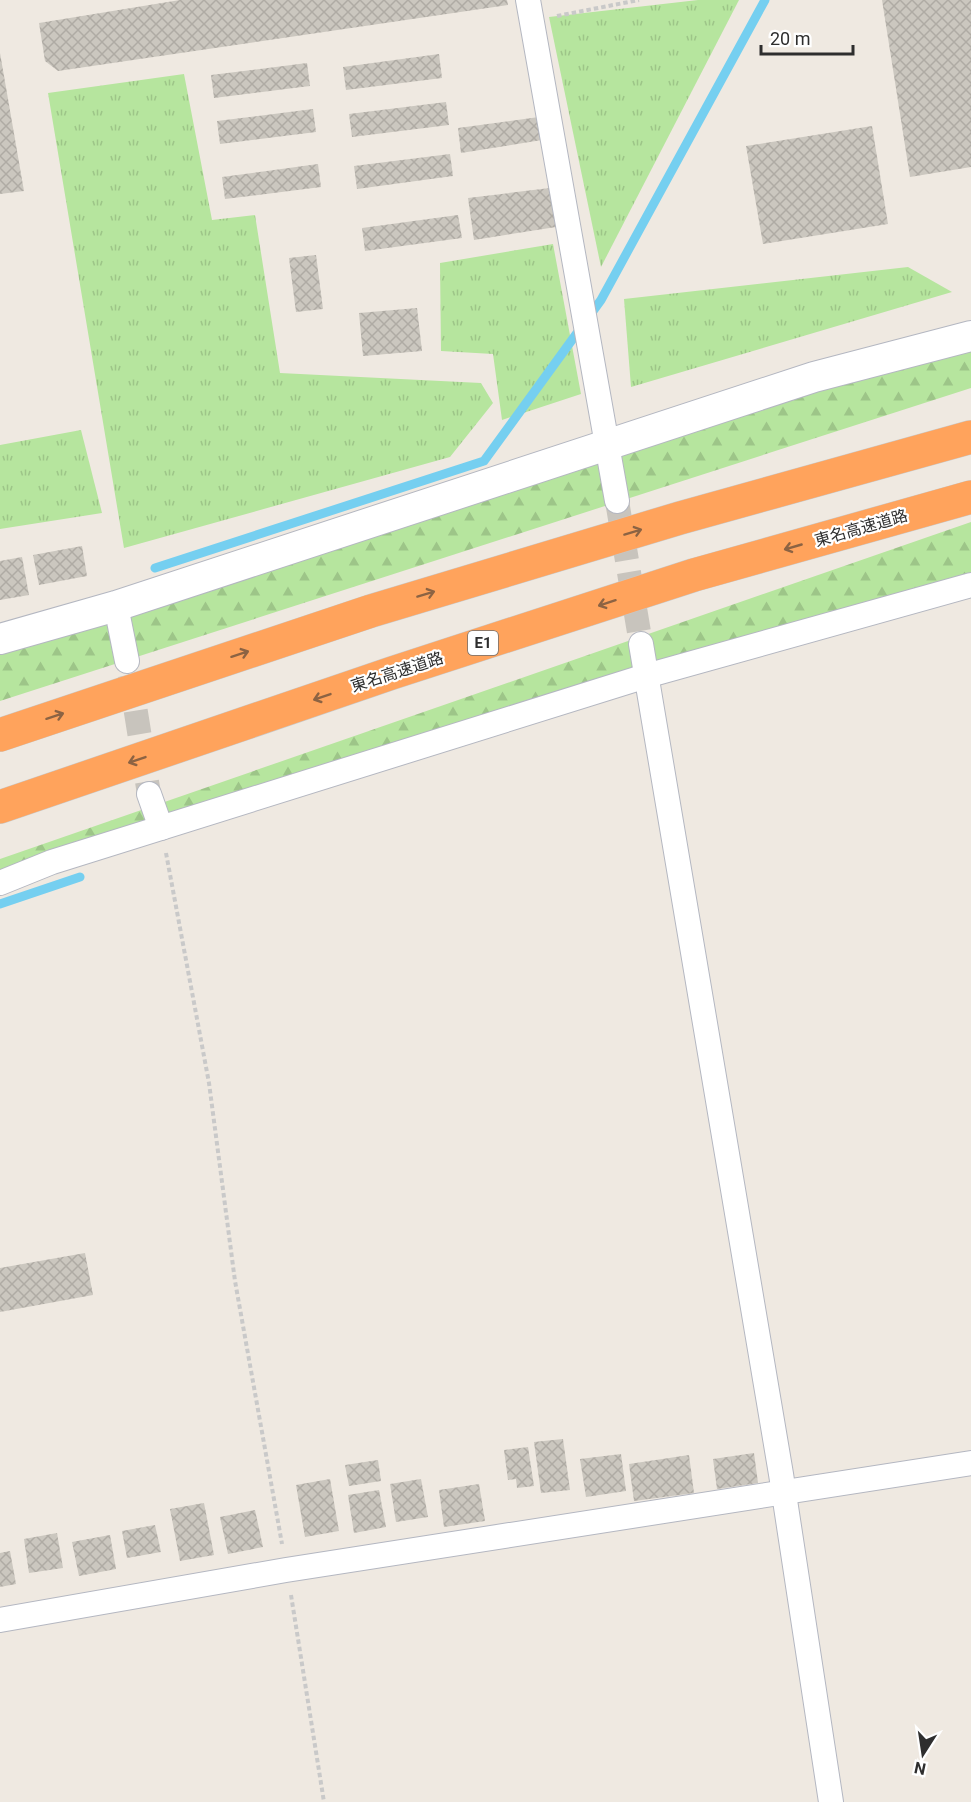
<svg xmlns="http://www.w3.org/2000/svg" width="971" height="1802" font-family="Roboto,'Noto Sans JP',sans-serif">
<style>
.grass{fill:url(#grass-tufts)}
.forest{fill:url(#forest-firs)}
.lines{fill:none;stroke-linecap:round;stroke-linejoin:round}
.stream{stroke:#75cff0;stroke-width:9}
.building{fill:url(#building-cross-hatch)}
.minor-tunnel{stroke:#c8c4bd;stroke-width:24;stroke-dasharray:24 12;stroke-linecap:butt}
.minor-casing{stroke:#b4b7c1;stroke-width:26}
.tertiary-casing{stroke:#b4b7c1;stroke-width:32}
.motorway-casing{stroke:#c9c9c9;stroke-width:34}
.path{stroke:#c9c9c9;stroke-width:4;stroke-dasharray:4.5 3;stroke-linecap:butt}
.minor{stroke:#fff;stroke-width:24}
.tertiary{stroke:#fff;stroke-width:30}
.motorway{stroke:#ffa35c;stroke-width:33}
.oneway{stroke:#8c6343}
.labels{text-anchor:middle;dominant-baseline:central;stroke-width:4.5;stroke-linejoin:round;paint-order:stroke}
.shield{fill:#fff;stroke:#6d6d6d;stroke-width:1.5}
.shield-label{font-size:15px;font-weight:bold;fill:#2e2e2e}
.street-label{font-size:16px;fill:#2e2e2e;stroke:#fff}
</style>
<defs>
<pattern id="grass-tufts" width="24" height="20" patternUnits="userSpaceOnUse" patternTransform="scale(1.5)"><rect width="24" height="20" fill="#b6e59e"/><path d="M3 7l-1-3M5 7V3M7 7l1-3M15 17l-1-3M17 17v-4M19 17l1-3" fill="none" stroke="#9dc588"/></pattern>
<pattern id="forest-firs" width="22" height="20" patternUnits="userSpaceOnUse" patternTransform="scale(1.5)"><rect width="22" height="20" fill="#b6e59e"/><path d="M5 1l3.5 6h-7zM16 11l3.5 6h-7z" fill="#9dc588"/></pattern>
<pattern id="building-cross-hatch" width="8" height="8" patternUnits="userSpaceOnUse" patternTransform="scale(1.5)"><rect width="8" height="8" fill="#cbc7bf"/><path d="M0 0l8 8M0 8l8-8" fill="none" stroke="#afaba4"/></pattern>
</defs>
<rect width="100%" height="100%" fill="#efe9e1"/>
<g class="grass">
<polygon points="698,0 739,0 601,267 549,17"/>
<polygon points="184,74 212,220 255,215 280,373 481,383 493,403 450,457 124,548 48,93"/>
<polygon points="553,244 581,394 502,420 493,354 441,351 440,263"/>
<polygon points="908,267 952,292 631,387 624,299"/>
<polygon points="81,430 102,513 0,529 0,445"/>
</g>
<g class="forest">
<polygon points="971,343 971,388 0,701 0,649"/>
<polygon points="971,522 971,588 0,887 0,859"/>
</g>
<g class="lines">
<g class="stream">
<polyline points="155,568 484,461 601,300 765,0"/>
<polyline points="0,904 80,877"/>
</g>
</g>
<g class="building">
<polygon points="180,0 507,0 508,5 58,71 45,61 39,23"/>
<polygon points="882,0 971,0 971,167 910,177"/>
<polygon points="0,53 24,191 0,194"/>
<polygon points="439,54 442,78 346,90 343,67"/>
<polygon points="307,63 310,86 214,98 211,75"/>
<polygon points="446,102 449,125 352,137 349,114"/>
<polygon points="313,109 316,132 220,144 217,121"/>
<polygon points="539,117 542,140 461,153 458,128"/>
<polygon points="872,126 888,224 763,244 746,146"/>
<polygon points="450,154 453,176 357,189 354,166"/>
<polygon points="318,164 321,187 225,199 222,177"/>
<polygon points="550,188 556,227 474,240 468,198"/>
<polygon points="458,215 462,238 365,251 362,228"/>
<polygon points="316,255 323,309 296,312 289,258"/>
<polygon points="417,308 422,351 363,356 359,313"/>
<polygon points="82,546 87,576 39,585 33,555"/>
<polygon points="22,557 29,595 0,600 0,561"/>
<polygon points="85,1253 93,1295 0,1312 0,1268"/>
<polygon points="563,1439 570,1490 541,1493 534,1442"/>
<polygon points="528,1447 534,1486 517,1488 516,1479 508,1480 504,1450"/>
<polygon points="754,1453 758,1483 717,1489 713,1459"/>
<polygon points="621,1454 626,1491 586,1497 580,1459"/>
<polygon points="689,1455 694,1493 634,1501 629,1464"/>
<polygon points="378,1460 381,1481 349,1486 345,1465"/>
<polygon points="330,1479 339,1531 305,1537 296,1485"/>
<polygon points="421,1479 428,1517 396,1522 390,1484"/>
<polygon points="479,1484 485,1521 444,1527 439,1490"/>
<polygon points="379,1490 386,1527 354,1533 348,1495"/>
<polygon points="204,1503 214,1555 180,1561 170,1509"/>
<polygon points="255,1510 263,1547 228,1554 220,1517"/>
<polygon points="155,1525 161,1552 127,1558 122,1531"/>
<polygon points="57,1533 63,1568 29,1573 24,1539"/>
<polygon points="110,1535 116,1569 79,1576 72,1542"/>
<polygon points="10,1551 16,1584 0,1587 0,1553"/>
</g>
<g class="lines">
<g class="minor-tunnel">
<polyline points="617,501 641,644"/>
<polyline points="130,675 149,794"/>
</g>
<defs>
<g id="minor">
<polyline points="528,0 617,501"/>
<polyline points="116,606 127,661"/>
<polyline points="641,644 781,1474 831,1802"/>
<polyline points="149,794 161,828"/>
<polyline points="0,883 52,862 646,676 971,585"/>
<polyline points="0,1620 286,1570 971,1463"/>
</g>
<polyline id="tertiary" points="0,639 116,606 814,377 971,336"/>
<g id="motorway">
<polyline points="0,735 371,611 680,518 971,437"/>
<polyline points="0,807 392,673 694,575 971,497"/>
</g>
</defs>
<use href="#minor" class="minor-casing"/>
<use href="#tertiary" class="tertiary-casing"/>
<use href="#motorway" class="motorway-casing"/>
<g class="path">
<polyline points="557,16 639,0"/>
<polyline points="166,853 209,1083 235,1281 282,1544"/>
<polyline points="291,1595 324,1802"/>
</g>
<use href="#minor" class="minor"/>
<use href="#tertiary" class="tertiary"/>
<use href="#motorway" class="motorway"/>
</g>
<defs><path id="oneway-shaft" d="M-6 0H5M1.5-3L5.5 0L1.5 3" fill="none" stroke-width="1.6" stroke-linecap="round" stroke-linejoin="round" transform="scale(1.5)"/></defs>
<g class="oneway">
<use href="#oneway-shaft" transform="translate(633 532) rotate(-17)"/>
<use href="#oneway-shaft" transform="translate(793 547) rotate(164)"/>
<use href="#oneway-shaft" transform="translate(426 594) rotate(-17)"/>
<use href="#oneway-shaft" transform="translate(607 603) rotate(162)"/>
<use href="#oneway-shaft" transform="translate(240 654) rotate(-18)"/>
<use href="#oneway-shaft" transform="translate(322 697) rotate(161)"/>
<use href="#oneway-shaft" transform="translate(55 716) rotate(-18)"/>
<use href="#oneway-shaft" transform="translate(137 760) rotate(161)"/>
</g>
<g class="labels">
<rect class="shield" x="468" y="631" width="30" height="24" rx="4.5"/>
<g class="shield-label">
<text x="483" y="643">E1</text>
</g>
<g class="street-label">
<text transform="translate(861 528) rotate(-16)">東名高速道路</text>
<text transform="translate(397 672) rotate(-18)">東名高速道路</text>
</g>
</g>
<g transform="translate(923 1754) rotate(192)" stroke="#ffffff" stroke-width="4.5" paint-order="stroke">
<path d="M0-4.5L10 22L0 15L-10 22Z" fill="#2e2e2e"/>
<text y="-9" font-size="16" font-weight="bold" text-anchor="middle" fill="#2e2e2e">N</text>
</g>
<path d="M761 45v9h92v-9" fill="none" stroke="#2e2e2e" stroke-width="3"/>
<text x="770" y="45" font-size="18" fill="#2e2e2e" stroke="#ffffff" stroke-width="4.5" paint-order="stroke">20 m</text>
</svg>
